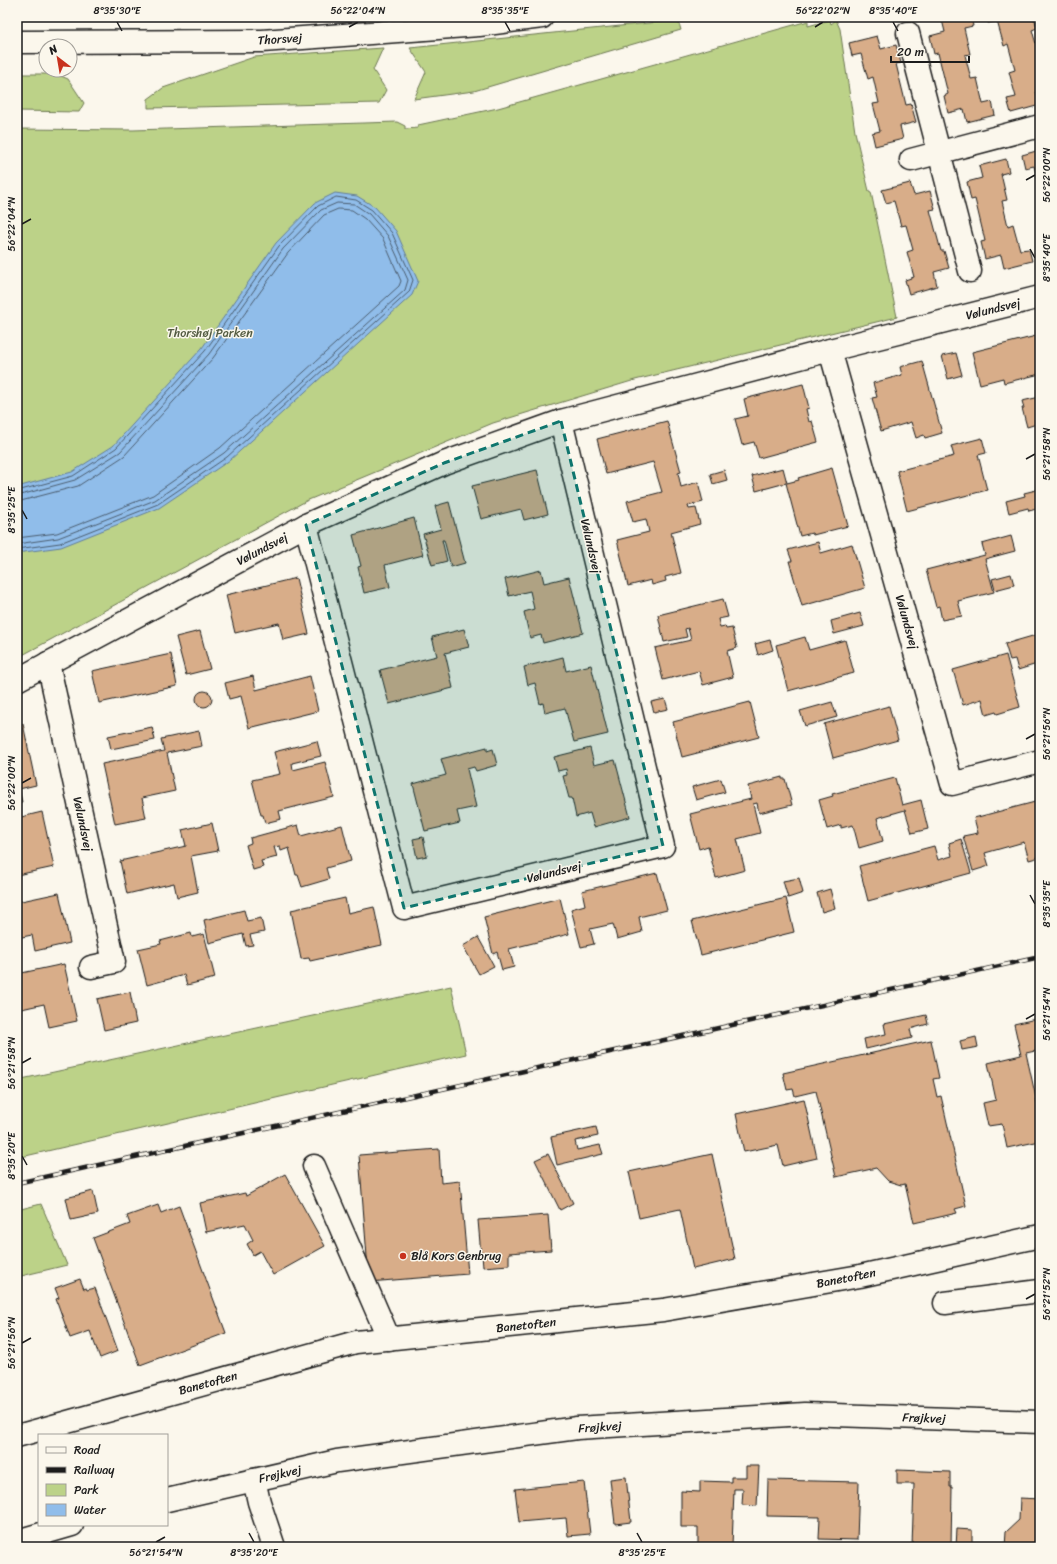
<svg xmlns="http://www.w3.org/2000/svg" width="1057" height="1564" font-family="Sriracha,sans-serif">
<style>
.green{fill:#bcd288;stroke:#6c7752}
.water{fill:#90bdea;stroke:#627d98}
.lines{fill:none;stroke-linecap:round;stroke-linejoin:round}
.shore{stroke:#4a5c6e;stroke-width:1}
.building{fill:#d8ad89;stroke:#1c1c1c}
.minor-casing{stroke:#1c1c1c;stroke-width:25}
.minor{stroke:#fbf7ec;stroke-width:22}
.rail-casing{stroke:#1c1c1c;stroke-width:4.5}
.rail{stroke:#fbf7ec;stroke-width:3;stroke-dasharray:9;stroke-linecap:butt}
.marked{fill:#0f766e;fill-opacity:0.2;stroke:#0f766e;stroke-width:3;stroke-dasharray:8 5;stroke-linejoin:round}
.ticks{fill:none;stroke:#1c1c1c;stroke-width:1.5}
.poi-dot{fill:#c8321e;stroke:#fbf7ec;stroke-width:1.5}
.labels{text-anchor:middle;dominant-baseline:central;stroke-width:3;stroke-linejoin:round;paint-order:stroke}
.street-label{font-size:12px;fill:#1c1c1c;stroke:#fbf7ec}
.park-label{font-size:12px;fill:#545c42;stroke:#fbf7ec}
.poi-label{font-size:12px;fill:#1c1c1c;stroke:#fbf7ec;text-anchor:start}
.neatline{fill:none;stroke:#1c1c1c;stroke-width:1.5}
.ticks-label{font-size:10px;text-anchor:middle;fill:#1c1c1c}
</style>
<rect width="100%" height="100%" fill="#fbf7ec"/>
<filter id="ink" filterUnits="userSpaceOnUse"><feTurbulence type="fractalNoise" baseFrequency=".025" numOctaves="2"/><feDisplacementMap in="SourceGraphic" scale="8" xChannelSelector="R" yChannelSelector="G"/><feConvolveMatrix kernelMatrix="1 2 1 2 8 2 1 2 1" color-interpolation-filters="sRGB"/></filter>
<g filter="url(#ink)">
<g class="green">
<polygon points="678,20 681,30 474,91 414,99 426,72 410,48"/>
<polygon points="830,20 831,24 836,20 840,29 855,132 869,191 871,192 897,317 635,380 493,423 306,501 17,658 17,129 133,130 397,122 405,126 405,129 418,128 418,125 498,108 808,21 808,26"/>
<polygon points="383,48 373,70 386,90 379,103 148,108 148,99 163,88 254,57"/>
<polygon points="17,74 56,74 68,79 84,103 79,112 17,111"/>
<polygon points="451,986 466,1054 17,1158 17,1080"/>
<polygon points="41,1204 67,1265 17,1277 17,1210"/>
</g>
<polygon class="water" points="335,193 357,196 375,207 396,231 418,281 412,295 230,460 159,508 61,547 17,553 17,487 72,472 113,446 202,348 276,243 315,203"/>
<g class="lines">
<g class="shore">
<polyline points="17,491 73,476 116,448 205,351 279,246 318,206 336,197 356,200 372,210 392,233 413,280 409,292 227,457 158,504 60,543 17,549"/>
<polyline points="17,496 75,480 120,452 209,354 283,249 321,210 337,203 354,204 369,214 388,236 408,280 405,290 224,453 155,500 58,538 17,544"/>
<polyline points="17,502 78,486 124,456 213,358 288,253 324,215 338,209 352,210 365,219 383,239 401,281 399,286 220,448 153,495 57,533 17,538"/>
</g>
</g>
<g class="building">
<polygon points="954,17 971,17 973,26 964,28 970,54 965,55 971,79 977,78 983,104 992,102 995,115 967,122 964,109 948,113 944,96 948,94 938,53 934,54 930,36 945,32 942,20"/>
<polygon points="987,17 1034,17 1037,28 1032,30 1040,58 1040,91 1036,92 1040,105 1011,113 1007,99 1016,97 1009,72 1015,70 1008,44 1004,46 997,21 988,23"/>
<polygon points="877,36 881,49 896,45 901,63 896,64 906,105 911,104 916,122 900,126 903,139 875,146 872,133 880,131 873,104 879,103 873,77 868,79 861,54 852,56 849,43"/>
<polygon points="1040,150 1040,189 1034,166 1025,168 1022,155"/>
<polygon points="1006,159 1009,172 1001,174 1007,200 1002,201 1008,226 1013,224 1020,250 1029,249 1032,261 1004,268 1001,255 985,259 981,242 985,241 975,199 971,200 967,182 982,178 979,166"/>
<polygon points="910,183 914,195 930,191 935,209 930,210 941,251 944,251 949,268 934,272 937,286 909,294 905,280 914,277 907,252 913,250 906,225 901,226 894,201 886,203 882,190"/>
<polygon points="1040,335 1040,374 1004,383 1003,378 980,384 972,352"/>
<polygon points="956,353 962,375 948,379 942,356"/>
<polygon points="922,361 942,433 925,438 924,435 916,438 911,422 881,431 872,398 877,397 873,383 902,375 900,367"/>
<polygon points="803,384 809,408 806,409 809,422 812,421 818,442 759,458 754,442 742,445 735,419 748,416 744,399"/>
<polygon points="1040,397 1040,423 1027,427 1022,408 1024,408 1022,401"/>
<polygon points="667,421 681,472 678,473 681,487 698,482 703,502 688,506 689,509 696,508 700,524 671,532 681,573 665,577 666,581 652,585 651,580 628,586 617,540 649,532 646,519 633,522 627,501 662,492 653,462 606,474 597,439"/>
<polygon points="982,438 986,453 978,455 987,490 907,511 897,471 954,456 951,446"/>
<polygon points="783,468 787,483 799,480 798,478 832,468 848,526 813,535 812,533 800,536 786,483 756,491 752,476"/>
<polygon points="537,470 548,514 524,520 521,509 481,519 472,486"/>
<polygon points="724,470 727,480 713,484 710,474"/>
<polygon points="1040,489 1040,508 1029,511 1028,508 1009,513 1006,501 1025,496 1024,493"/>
<polygon points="449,502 465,563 451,567 444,540 442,540 447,561 432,565 423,534 441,529 435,506"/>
<polygon points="414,518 423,555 385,565 390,587 364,593 358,567 361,566 353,535"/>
<polygon points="1011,536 1015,551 985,559 994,592 958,601 962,616 942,620 939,606 936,607 926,570 985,555 982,544"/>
<polygon points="818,542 821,553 852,544 865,588 802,606 789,561 792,561 788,550"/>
<polygon points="541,570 544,583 569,577 583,633 543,643 541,635 530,638 524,612 534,609 530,591 509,596 505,579"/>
<polygon points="1011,574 1014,585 995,590 992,579"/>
<polygon points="296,578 309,634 283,640 279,623 235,633 226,595"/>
<polygon points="723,599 728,617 718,619 720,627 725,626 726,629 732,628 737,648 727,651 733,677 703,685 699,671 663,680 655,648 691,640 688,628 685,629 687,637 664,642 658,615"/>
<polygon points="860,613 864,626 834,634 831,621"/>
<polygon points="464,629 469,647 445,653 453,688 389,704 380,670 437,656 432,637"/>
<polygon points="200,631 210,669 186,675 176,637"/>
<polygon points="1036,635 1040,651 1040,663 1018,670 1015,659 1010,660 1005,644"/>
<polygon points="805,637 809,650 845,640 854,673 788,691 776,645"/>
<polygon points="770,640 773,650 758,655 755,644"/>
<polygon points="171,654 177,686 99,703 92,671"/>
<polygon points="1006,655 1020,707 997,714 996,712 986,715 982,699 963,705 953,670"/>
<polygon points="563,657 566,671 591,665 608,734 574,742 565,708 545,713 543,703 540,704 535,683 528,685 524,667"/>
<polygon points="253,676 256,690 310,676 318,711 249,728 241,696 229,699 225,683"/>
<circle cx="204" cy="699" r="8"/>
<polygon points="665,699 668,709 654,712 651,702"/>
<polygon points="750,702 759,737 682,757 673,722"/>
<polygon points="832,702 837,717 805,726 800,711"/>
<polygon points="889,706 898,740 833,758 824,724"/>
<polygon points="23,724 36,785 19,789 22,802 17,803 17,725"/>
<polygon points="152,727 155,740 111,749 108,736"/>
<polygon points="199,731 202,746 167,753 175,791 142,798 146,818 115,824 102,764 164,751 161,739"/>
<polygon points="317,741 321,756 292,763 293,770 325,762 334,797 279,811 281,819 265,823 263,815 261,815 252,780 280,774 274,752"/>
<polygon points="487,747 487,751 493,749 497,765 476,771 474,767 467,769 476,807 457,811 460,823 425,831 413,784 446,775 441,759"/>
<polygon points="590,748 594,765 615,760 630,817 594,827 590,813 576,817 572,798 569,798 563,776 567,775 566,769 558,771 554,757"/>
<polygon points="782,777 782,779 785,779 792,805 759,813 757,803 753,804 760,833 737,839 745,870 716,878 708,846 699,849 690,814 751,799 748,786"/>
<polygon points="895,778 902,805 921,800 928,829 912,833 905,810 877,818 883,841 859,848 853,825 841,828 841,825 827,829 819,800 833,796 832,794"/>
<polygon points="721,779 725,792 696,800 692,787"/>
<polygon points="1035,802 1038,815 1040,814 1040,857 1029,860 1024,842 985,853 989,866 973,871 963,836 978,833 974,818"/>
<polygon points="42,812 54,867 17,875 17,818"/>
<polygon points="212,823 218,851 191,856 198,892 177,897 174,883 127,894 120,861 186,846 182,830"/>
<polygon points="298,825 301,836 342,825 351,861 326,868 329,879 302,887 298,875 296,875 289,848 281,851 280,846 274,847 277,857 261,861 263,867 253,870 246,845 251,843 250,838"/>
<polygon points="423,837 427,856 417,858 413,839"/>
<polygon points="961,839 971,873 868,901 859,866 934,846 938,860 952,856 949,843"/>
<polygon points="657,873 667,910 639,917 642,932 617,939 613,924 590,929 594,944 581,947 571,909 585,905 582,891"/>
<polygon points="799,878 803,893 788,898 783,881"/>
<polygon points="830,889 835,908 822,912 817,893"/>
<polygon points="59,893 70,943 35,951 32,935 17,938 17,902"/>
<polygon points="345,898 348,913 374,907 382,945 310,961 309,958 301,959 291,910"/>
<polygon points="560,898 569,934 509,949 514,967 502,970 497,952 493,954 484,917"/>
<polygon points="786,898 794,932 701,955 692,921"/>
<polygon points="244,910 247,921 261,918 264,932 250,935 253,945 246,946 243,934 209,943 204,920"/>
<polygon points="191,933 192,937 204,934 215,978 187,985 184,975 147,985 138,949 161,944 160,941"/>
<polygon points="478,937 494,966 479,974 463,946"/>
<polygon points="64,964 77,1021 49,1027 44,1004 17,1010 17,974"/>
<polygon points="130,992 136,1023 104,1030 97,999"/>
<polygon points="926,1015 928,1024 910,1029 912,1038 866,1049 864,1039 886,1034 884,1024"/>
<polygon points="1040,1018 1040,1050 1026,1053 1040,1116 1040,1141 1007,1148 1002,1124 988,1126 983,1103 996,1100 988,1063 1021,1055 1014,1024"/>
<polygon points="976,1037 978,1047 962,1050 960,1041"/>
<polygon points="931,1040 939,1078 933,1079 937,1097 941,1096 966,1206 955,1209 957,1213 914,1223 905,1184 901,1185 888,1181 876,1168 836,1177 816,1091 795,1096 793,1089 787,1090 783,1073"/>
<polygon points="804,1099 817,1158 783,1166 778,1145 744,1152 736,1114"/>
<polygon points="596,1127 598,1136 575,1141 577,1150 600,1145 603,1154 557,1165 551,1137"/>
<polygon points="439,1149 441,1183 460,1181 468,1274 369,1282 359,1155"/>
<polygon points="548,1154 573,1203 560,1210 535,1160"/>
<polygon points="712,1154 735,1259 693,1269 680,1209 639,1218 629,1172"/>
<polygon points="285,1174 325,1246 273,1275 260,1251 253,1255 247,1244 253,1240 245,1224 206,1232 200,1203 245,1193 246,1196"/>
<polygon points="93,1191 98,1214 71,1220 66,1198"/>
<polygon points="158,1205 161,1213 179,1206 226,1333 140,1365 93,1238 130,1224 127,1216"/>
<polygon points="548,1215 551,1250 509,1253 509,1265 483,1267 482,1255 481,1255 478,1220"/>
<polygon points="80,1279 84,1289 86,1288 87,1290 95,1288 118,1351 100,1358 90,1331 70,1338 56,1299 59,1298 55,1288"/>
<polygon points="17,1359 20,1373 17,1374"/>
<polygon points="746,1466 759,1466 757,1506 742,1505 743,1489 734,1489 732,1547 698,1547 698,1527 681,1527 681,1491 700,1492 700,1481 731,1482 731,1477 746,1477"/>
<polygon points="897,1470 950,1472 950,1487 952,1487 951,1547 912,1547 914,1484 897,1484"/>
<polygon points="626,1477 631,1522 615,1524 610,1479"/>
<polygon points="768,1480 859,1482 857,1540 819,1539 820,1517 767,1516"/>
<polygon points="584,1482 590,1534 568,1536 566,1518 519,1522 515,1489"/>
<polygon points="1020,1498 1040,1499 1040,1547 1005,1547 1006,1532 1019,1520"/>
<polygon points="957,1529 972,1530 972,1547 956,1547"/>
</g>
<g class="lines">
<defs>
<g id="minor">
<polyline points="908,33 970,271"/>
<polyline points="17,42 262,41 479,25 542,17"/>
<polyline points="911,160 1040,126"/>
<polyline points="830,350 952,784 1040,761"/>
<polyline points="306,525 404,908 663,846 561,421"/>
<polyline points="48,663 114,962 91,967"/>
<polyline points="17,680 306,525 444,463 561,421 830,350 1040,297"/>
<polyline points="314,1166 389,1339"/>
<polyline points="945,1303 1040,1291"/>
<polyline points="17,1436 356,1342 663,1310 860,1276 1040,1236"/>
<polyline points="254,1480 259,1502 274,1547"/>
<polyline points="167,1500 337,1461 577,1428 805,1414 1040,1422"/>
<polyline points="17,1541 72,1525"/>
</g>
</defs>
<use href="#minor" class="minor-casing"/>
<use href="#minor" class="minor"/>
<defs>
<polyline id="rail" points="17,1183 1040,957"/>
</defs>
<use href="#rail" class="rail-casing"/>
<use href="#rail" class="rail"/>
</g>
</g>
<path class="marked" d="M 561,421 L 663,846 L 404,908 L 306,525 L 444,463 Z"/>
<path class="ticks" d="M 117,22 L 122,31M 505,22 L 510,31M 893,22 L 898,31M 349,27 L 358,22M 815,27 L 823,22M 1026,180 L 1035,175M 22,224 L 31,219M 1030,249 L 1035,258M 1026,459 L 1035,454M 22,510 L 27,519M 1026,739 L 1035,734M 22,783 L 31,778M 1030,895 L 1035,904M 1026,1019 L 1035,1014M 22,1063 L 31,1058M 22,1156 L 27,1165M 1026,1299 L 1035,1294M 22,1343 L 31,1338M 249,1533 L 254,1542M 637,1533 L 642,1542M 156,1542 L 165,1537"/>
<circle class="poi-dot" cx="403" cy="1256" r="4"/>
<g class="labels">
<g class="street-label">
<text transform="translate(280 39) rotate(-4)">Thorsvej</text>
<text transform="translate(993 309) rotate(-14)">Vølundsvej</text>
<text transform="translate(591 546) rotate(77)">Vølundsvej</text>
<text transform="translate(262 549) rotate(-28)">Vølundsvej</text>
<text transform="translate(907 622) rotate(74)">Vølundsvej</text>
<text transform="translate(83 824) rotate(78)">Vølundsvej</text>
<text transform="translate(554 872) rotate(-14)">Vølundsvej</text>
<text transform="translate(846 1278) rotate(-11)">Banetoften</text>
<text transform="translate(526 1325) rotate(-6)">Banetoften</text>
<text transform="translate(208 1383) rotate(-15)">Banetoften</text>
<text transform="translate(924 1418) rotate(2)">Frøjkvej</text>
<text transform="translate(600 1427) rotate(-4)">Frøjkvej</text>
<text transform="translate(280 1474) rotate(-13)">Frøjkvej</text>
</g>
<g class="park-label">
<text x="210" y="333">Thorshøj Parken</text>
</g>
<g class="poi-label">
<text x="411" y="1256">Blå Kors Genbrug</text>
</g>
</g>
<rect width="1057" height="1564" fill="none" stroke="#fbf7ec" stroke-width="44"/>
<rect x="38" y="1434" width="130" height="92" fill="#fbf7ec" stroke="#a29f99"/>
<rect x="46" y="1447" width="20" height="6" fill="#fbf7ec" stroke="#a29f99"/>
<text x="74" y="1454" font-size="12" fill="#1c1c1c">Road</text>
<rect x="46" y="1467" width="20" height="6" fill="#1c1c1c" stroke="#a29f99"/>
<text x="74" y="1474" font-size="12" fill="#1c1c1c">Railway</text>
<rect x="46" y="1484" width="20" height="12" fill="#bcd288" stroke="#a29f99"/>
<text x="74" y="1494" font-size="12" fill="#1c1c1c">Park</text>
<rect x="46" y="1504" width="20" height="12" fill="#90bdea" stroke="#a29f99"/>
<text x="74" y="1514" font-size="12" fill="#1c1c1c">Water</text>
<g transform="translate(58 58) rotate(329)"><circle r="19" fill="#fbf7ec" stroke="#a29f99"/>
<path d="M0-3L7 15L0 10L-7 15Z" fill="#c8321e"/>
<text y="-6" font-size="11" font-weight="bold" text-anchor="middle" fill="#1c1c1c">N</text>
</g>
<path d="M891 56v6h78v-6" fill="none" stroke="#1c1c1c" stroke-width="2"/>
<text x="897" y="56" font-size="12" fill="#1c1c1c" stroke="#fbf7ec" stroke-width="3" paint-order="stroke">20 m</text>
<rect x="22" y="22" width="1013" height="1520" class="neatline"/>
<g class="ticks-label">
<text x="117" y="14">8°35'30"E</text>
<text x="358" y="14">56°22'04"N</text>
<text x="505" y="14">8°35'35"E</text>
<text x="823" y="14">56°22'02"N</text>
<text x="893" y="14">8°35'40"E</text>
<text transform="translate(1046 175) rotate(-90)" y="4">56°22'00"N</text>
<text transform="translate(11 224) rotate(-90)" y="4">56°22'04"N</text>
<text transform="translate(1046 258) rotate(-90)" y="4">8°35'40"E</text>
<text transform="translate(1046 454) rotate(-90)" y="4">56°21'58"N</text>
<text transform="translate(11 510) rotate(-90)" y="4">8°35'25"E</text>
<text transform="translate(1046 734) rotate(-90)" y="4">56°21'56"N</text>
<text transform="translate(11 783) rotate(-90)" y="4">56°22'00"N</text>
<text transform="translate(1046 904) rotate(-90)" y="4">8°35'35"E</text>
<text transform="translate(1046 1014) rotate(-90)" y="4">56°21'54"N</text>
<text transform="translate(11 1063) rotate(-90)" y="4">56°21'58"N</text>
<text transform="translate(11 1156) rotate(-90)" y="4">8°35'20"E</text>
<text transform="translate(1046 1294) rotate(-90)" y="4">56°21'52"N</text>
<text transform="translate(11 1343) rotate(-90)" y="4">56°21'56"N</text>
<text x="156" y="1556">56°21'54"N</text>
<text x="254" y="1556">8°35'20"E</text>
<text x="642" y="1556">8°35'25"E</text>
</g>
</svg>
